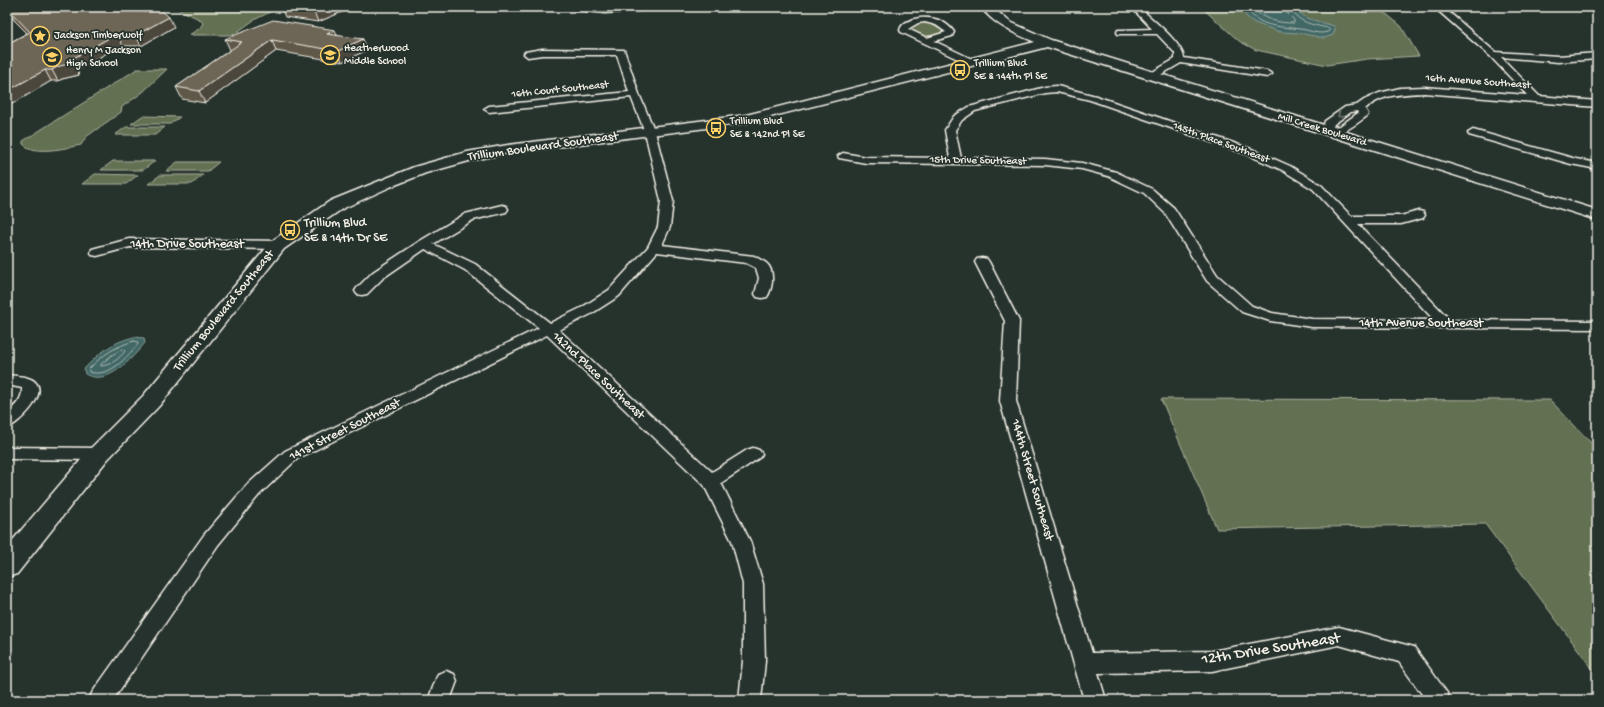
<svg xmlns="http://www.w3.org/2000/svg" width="1604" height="707" font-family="'Gochi Hand',sans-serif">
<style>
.green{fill:#647152;stroke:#acb19d}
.water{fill:#426765;stroke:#899e99}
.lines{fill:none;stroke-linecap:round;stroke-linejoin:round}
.shore{stroke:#adbab4;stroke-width:1}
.street-casing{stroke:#f4f1e8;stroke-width:3}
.secondary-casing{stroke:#f4f1e8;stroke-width:3}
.street{fill:#26332d;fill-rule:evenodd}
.secondary{fill:#26332d;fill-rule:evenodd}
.wall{fill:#5e584a;stroke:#f4f1e8}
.shaded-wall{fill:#4c473c;stroke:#f4f1e8}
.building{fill:#6d6656;stroke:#f4f1e8}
.oneway{stroke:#6e766e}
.labels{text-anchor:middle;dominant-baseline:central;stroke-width:3.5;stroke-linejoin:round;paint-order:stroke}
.far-poi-label{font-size:11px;fill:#f4f1e8;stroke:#26332d;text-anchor:start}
.far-street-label{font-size:11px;fill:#f4f1e8;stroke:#26332d}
.street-label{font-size:13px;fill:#f4f1e8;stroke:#26332d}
.poi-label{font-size:13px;fill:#f4f1e8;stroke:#26332d;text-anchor:start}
.near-street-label{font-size:16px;fill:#f4f1e8;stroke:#26332d}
</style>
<rect width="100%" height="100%" fill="#26332d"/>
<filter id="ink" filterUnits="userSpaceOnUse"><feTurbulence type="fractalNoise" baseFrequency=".025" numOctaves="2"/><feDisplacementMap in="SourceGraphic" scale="8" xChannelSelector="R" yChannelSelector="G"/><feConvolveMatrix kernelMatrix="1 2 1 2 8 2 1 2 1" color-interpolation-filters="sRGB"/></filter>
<g filter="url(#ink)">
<g class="green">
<polygon points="174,7 280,7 254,20 233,35 189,35 200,28 203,23 199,19"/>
<polygon points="1201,7 1378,7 1401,26 1419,56 1367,59 1327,65 1256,50 1239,41"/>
<path d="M 927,22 L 943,31 L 943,33 C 931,38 920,36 910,29 L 917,23 Z"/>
<path d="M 137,69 L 167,69 L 143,92 L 122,107 L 121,112 L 86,137 L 81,145 C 66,148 34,156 23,144 L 23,141 Z"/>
<polygon points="142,116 180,117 170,124 131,124"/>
<polygon points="126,127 165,127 155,135 115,135"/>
<polygon points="113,161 155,161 143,170 101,170"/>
<polygon points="177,162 219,162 208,171 166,171"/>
<polygon points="95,174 138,175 126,184 82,184"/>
<polygon points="160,175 203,175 192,184 148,184"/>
<polygon points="1161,399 1550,400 1597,449 1597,675 1485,524 1217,529"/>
</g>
<g class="water">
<polygon points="1293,7 1306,18 1334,26 1335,30 1333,35 1324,38 1299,33 1280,32 1255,23 1248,18 1240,8"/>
<path d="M 134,337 L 144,338 L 145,343 C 131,359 108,387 85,374 L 84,369 C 99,353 112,342 134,337 Z"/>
</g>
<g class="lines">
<g class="shore">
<path d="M 1245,7 C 1259,28 1278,26 1300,29 C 1311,30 1319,36 1330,31 L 1328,28 C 1314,25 1296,23 1291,7"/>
<path d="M 1252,7 C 1263,20 1278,23 1294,23 L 1294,20 L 1288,14 L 1286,7"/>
<path d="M 134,341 L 138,342 L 138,344 C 126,358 110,378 89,372 L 89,369 C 102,355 116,346 134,341 Z"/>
<path d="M 123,349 L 125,351 C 119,359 111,365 101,366 L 101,364 L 112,355 Z"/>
</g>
<defs>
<g id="street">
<polygon points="565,7 605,9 669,7 665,9 605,13 569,9"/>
<path d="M 1131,7 L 1139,7 C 1151,19 1182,42 1184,58 L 1267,71 L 1272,74 L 1267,77 L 1181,63 L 1155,78 L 1149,78 L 1147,76 L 1149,74 L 1175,59 L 1175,53 L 1157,34 L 1118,34 L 1117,32 L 1118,30 L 1121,30 L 1152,29 Z"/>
<path d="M 1434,7 L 1443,7 L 1495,52 L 1558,56 L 1597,53 L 1597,59 L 1558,62 L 1501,57 L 1539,96 L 1597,101 L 1597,107 L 1424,93 C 1403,94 1382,94 1365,109 L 1368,114 L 1367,116 C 1353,126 1340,138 1322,133 L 1321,131 L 1325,121 L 1345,107 L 1357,105 L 1364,100 L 1379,93 L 1400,88 L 1424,87 L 1527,95 L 1490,56 ZM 1357,111 L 1358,113 L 1340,126 L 1333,127 L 1334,124 L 1351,112 Z"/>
<path d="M 920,18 C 933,17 946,21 954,32 L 952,36 L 934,41 L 974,60 L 975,62 L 974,64 L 968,64 L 901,32 L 900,30 C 902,22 912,19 920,18 ZM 925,22 L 936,25 L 946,32 L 927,38 L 908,29 L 918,23 Z"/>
<path d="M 542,49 L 624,50 L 639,94 L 655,132 L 673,201 L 670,227 L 662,245 L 754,256 C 757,258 762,260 766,263 C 775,270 773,288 767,297 L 762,298 L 757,297 L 755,294 L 759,278 L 756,268 L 746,263 L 657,252 L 619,296 L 591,314 L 559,330 L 712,472 L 747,450 L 753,448 L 759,450 L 762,454 L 759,458 L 721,483 L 750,541 L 763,584 L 765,661 L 761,700 L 739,700 L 743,661 L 743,584 L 732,541 L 704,485 L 547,335 L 297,459 L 259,495 L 218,545 L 113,700 L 89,700 L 92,693 L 204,535 L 247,485 L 285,451 L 539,328 L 465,270 L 425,249 L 383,278 L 367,294 L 362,295 L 357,294 L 355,291 L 357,288 L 373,272 L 420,241 L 465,214 L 502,205 L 506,206 L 508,209 L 506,212 L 473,220 L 433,244 L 475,264 L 550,323 L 581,308 L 609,290 L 648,247 L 658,227 L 661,201 L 645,132 L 631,97 L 489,112 L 484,109 L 489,106 L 629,92 L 617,55 L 542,55 L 528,57 L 524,54 L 525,52 Z"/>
<path d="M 1057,86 L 1096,96 L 1254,150 L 1290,166 L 1321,185 L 1351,216 L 1401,216 L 1419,211 L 1423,212 L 1425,215 L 1423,218 L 1401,224 L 1358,224 L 1450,320 L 1597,321 L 1597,329 L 1312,327 L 1270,321 L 1242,312 L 1207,281 L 1165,213 L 1144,193 L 1108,176 L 1082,169 L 1045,165 L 866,163 L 839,158 L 838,156 L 843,153 L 866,157 L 950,158 L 945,130 L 954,116 L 969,107 L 1045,87 ZM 1057,92 L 1090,100 L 1246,154 L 1282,170 L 1313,189 L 1434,320 L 1312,319 L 1272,313 L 1252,306 L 1217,275 L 1174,208 L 1152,189 L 1116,172 L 1082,163 L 1045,159 L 961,158 L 955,130 L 962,120 L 975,111 L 1045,93 Z"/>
<polygon points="1473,130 1576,159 1597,163 1597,169 1571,164 1469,135 1468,133"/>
<polygon points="129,239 278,241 282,242 284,245 282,248 278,249 130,247 97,256 92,255 91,252 92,249"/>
<polygon points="982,258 987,259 989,262 1019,321 1016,401 1092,653 1212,651 1339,627 1414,647 1447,693 1450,700 1426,700 1399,662 1339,645 1212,671 1098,673 1106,700 1084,700 1000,401 1005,321 975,262 977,259"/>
<path d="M 7,375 C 16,376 31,376 36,383 C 47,396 19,424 7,428 L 7,413 C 15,406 23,399 22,388 L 7,385 Z"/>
<polygon points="7,447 99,448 105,450 108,454 105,458 99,460 7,459"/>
<polygon points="446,671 454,674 457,681 450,700 428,700 438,674"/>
</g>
<path id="secondary" d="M 981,7 L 992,7 L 1010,22 L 1051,40 L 1597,210 L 1597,220 L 1047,47 L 746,123 L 508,153 L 469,161 L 426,173 L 390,187 L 342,209 L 284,249 L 159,406 L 107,460 L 17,574 L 7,577 L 7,547 L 91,448 L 143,396 L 272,241 L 330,201 L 414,167 L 467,152 L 508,145 L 746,115 L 1035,42 C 1016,34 994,25 981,7 Z"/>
</defs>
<use href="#street" class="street-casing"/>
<use href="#secondary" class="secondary-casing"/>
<use href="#street" class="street"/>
<use href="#secondary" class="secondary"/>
</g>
<g class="wall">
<polygon points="281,7 354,7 318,22 285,17"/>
<polygon points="8,9 144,12 174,27 141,46 123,46 114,49 77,70 79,75 62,79 58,81 51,81 7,107 7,44 27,33 14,20"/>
<polygon points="337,35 367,50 342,62 276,51 205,103 182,99 176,87 230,50 225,39"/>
</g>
<g class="shaded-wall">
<polygon points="326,7 354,7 318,22 314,12"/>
<polygon points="169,17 174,27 141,46 136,35"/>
<polygon points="335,30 339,41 327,34"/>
<polygon points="118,35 123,46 114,49 77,70 79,75 62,79 58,81 52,70 109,38"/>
<polygon points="363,39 367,50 342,62 338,51"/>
<polygon points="272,40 276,51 205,103 199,91"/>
<polygon points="45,70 51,81 7,107 7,91"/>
</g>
<g class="building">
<polygon points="19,7 137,7 144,12 160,9 169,17 136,35 118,35 109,38 70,60 73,63 56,67 52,70 45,70 7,91 7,44 30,32 8,9"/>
<polygon points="281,7 326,7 314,12"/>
<polygon points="273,20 335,30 327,34 363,39 338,51 272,40 199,91 176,87 242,42 225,39"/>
</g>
<defs><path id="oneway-chevron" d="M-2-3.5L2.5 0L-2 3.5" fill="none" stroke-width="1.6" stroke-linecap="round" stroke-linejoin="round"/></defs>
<use class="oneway" href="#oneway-chevron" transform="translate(1340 115) rotate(143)"/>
</g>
<defs>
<symbol id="sight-ring" viewBox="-11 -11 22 22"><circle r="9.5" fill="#26332d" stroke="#ffd166" stroke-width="1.5"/><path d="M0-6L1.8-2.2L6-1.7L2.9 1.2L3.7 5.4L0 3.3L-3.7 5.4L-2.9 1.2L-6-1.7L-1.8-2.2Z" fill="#ffd166"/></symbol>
<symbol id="school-ring" viewBox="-11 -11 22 22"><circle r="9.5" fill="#26332d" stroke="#ffd166" stroke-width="1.5"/><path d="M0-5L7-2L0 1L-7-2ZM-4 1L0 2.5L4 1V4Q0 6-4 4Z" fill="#ffd166"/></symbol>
<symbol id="bus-ring" viewBox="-11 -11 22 22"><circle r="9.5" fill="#26332d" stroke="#ffd166" stroke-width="1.5"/><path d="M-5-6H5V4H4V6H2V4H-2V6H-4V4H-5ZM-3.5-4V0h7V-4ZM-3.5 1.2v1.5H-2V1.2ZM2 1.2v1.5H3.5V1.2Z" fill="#ffd166"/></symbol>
</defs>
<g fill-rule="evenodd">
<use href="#sight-ring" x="29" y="25" width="22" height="22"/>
<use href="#school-ring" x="319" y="44" width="22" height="22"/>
<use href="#school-ring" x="41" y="46" width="22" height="22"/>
<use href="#bus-ring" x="949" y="59" width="22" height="22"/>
<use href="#bus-ring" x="705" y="117" width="22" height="22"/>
<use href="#bus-ring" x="279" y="219" width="22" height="22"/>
</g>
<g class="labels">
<g class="far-poi-label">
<text x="54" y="36">Jackson Timberwolf</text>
<text x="344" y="49">Heatherwood<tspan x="344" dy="13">Middle School</tspan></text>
<text x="66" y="51">Henry M Jackson<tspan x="66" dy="13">High School</tspan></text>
<text x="974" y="64">Trillium Blvd<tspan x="974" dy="13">SE &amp; 144th Pl SE</tspan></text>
<text x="730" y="122">Trillium Blvd<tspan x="730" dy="13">SE &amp; 142nd Pl SE</tspan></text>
</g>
<g class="far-street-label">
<text transform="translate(1478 82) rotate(4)">16th Avenue Southeast</text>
<text transform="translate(560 90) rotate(-6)">16th Court Southeast</text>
<text transform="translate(1322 130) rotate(17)">Mill Creek Boulevard</text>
<text transform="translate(1221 143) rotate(20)">145th Place Southeast</text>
<text transform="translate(978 161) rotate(1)">15th Drive Southeast</text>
</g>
<g class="street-label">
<text transform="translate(543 147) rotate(-8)">Trillium Boulevard Southeast</text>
<text x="187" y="244">14th Drive Southeast</text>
<text transform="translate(224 311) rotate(-51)">Trillium Boulevard Southeast</text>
<text x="1421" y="323">14th Avenue Southeast</text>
<text transform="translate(598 376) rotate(43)">142nd Place Southeast</text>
<text transform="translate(345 430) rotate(-27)">141st Street Southeast</text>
<text transform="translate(1032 480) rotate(74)">144th Street Southeast</text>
</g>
<g class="poi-label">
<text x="304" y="223">Trillium Blvd<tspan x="304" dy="15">SE &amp; 14th Dr SE</tspan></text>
</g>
<g class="near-street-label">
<text transform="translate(1271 650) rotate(-9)">12th Drive Southeast</text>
</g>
</g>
<rect width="1604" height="707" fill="none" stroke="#26332d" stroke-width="24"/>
<rect x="12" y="12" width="1580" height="683" fill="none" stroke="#f4f1e8" stroke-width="1.5" filter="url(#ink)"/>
</svg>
